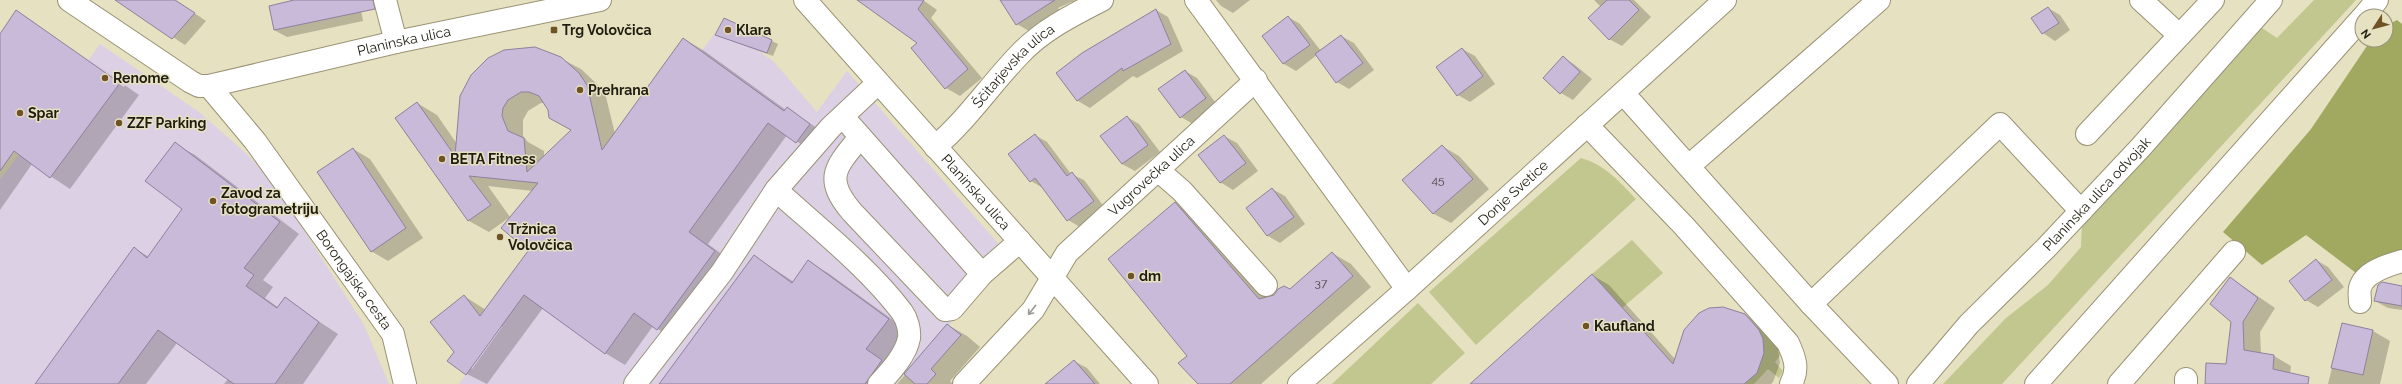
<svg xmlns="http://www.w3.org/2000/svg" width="2402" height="384" font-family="Raleway,sans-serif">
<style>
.industrial{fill:#dcd0e4}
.green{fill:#c2c78f}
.forest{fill:#a1a860}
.shadow{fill:#0003;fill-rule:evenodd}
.building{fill:#c8bad8;stroke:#8e819d;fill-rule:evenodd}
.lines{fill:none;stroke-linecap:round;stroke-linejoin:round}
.minor-casing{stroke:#999375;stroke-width:24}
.minor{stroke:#fff;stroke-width:22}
.oneway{stroke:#9a9994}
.poi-dot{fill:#6f5225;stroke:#e6e1c0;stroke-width:1.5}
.labels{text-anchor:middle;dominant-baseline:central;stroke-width:3;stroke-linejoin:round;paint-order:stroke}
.number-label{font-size:12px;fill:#494443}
.poi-label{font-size:14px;font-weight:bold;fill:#1f1d11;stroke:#e6e1c0;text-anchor:start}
.street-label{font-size:14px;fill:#1f1d11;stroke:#e6e1c0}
</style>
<rect width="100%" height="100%" fill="#e6e1c0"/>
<g class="industrial">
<polygon points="714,34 754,48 773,61 817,112 847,71 1010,257 896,384 459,384"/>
<polygon points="100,44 199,112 250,157 276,186 364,325 389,384 0,384 0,180"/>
</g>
<g class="green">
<polygon points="2314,0 2356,0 2002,384 1943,384 2006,318 2048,285 2081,247 2082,221 2216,74 2262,28 2277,38"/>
<path d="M 1581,158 C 1605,165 1619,181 1636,199 L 1476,345 L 1429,292 Z"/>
<polygon points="1632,240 1663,273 1622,308 1592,274"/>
<polygon points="1418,303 1465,353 1431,384 1332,384"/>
<path d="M 1755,323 L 1782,353 L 1775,362 L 1783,371 L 1779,378 L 1768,369 L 1754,384 L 1744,384 C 1766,369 1768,344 1755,323 Z"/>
</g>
<polygon class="forest" points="2397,20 2402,24 2402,254 2356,273 2306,235 2262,265 2223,232 2311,129 2371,40 2386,40 2386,26"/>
<g class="shadow">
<polygon points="117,0 175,0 206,21 185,45"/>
<polygon points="299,0 359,0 363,21 287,37 274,30"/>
<polygon points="864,0 923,0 937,10 931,18 982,78 960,96 946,88 918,43"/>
<polygon points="1002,0 1076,0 1058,8 1060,11 1029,31 1017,24"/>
<polygon points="1216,0 1250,0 1233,13 1221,6"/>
<polygon points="1594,0 1634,0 1651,17 1622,46 1609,39 1601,7"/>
<polygon points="2048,8 2060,15 2070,30 2055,41 2043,33"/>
<polygon points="1156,10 1168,17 1183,51 1137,78 1133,76 1090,108 1078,101 1058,73"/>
<polygon points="17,11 34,22 34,24 124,87 125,85 35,22 139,95 70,189 32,164 0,210 0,35"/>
<polygon points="1288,17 1300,24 1321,51 1341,36 1354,43 1374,70 1349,89 1337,82 1317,55 1296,71 1284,64 1263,36"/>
<polygon points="725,19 778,44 773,56 716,35"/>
<path d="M 684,39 L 703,50 L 786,110 L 787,108 L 829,136 L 816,154 L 787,135 L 708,244 L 734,263 L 677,341 L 653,326 L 625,365 L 605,353 L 543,308 L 487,384 L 467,374 L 449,361 L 455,352 L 464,296 L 486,310 L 530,250 L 533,191 L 488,186 L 510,217 L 489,232 L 469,221 L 396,118 L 417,103 L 437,115 L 457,144 L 461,96 L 560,58 L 581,69 L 598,85 L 606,97 L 615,134 ZM 541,103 L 545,103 L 572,130 L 544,157 L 544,151 L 528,142 L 523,136 L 523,120 L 528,111 ZM 500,327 L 502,327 L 472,369 L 470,367 Z"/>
<polygon points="1462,49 1475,56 1495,84 1470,102 1458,95"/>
<polygon points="1563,57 1575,65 1592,79 1573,100 1561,93"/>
<polygon points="1185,71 1197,78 1218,106 1193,124 1181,117"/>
<polygon points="1127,117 1139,124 1160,152 1135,171 1122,164"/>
<polygon points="1035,135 1047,142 1071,174 1084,180 1105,208 1080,227 1068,220 1043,188 1031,181"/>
<polygon points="1224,136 1237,143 1258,171 1233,190 1220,182"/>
<polygon points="175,144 195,155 299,234 263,280 273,287 265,298 279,308 285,299 338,334 303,384 224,384 228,379 177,343 146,384 36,384 134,248 149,257 184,209"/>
<polygon points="1442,146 1459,156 1489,189 1451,223 1434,214 1404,180"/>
<polygon points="353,149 370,159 423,238 388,261 371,251"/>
<polygon points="1272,189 1285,196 1305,224 1280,243 1268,236 1247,208"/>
<polygon points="1175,203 1194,214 1267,298 1291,290 1332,253 1351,264 1371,287 1261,384 1199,384"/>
<polygon points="754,256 794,282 809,262 828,273 908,331 893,384 660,384"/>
<polygon points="2316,260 2328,267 2344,287 2318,307 2306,300"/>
<polygon points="1592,275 1609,285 1675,359 1745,315 1763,325 1777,341 1780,363 1773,382 1771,384 1471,384"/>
<polygon points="2231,278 2275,308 2260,332 2261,354 2274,356 2291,366 2290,374 2309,384 2206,384 2227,365 2232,322"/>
<polygon points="2402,287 2402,310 2388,308 2375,301"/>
<polygon points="2343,324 2373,331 2390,341 2380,384 2328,384"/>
<polygon points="948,325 967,336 980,347 950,381 953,384 897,384"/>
<polygon points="1074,361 1087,368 1100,384 1059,384"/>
</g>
<g class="building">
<polygon points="115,0 175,0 195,13 172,39"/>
<polygon points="294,0 373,0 375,9 274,30 269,6"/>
<polygon points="857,0 924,0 918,9 968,69 945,89 911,48 917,43"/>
<polygon points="1000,0 1055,0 1016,25"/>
<polygon points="1607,0 1629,0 1639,10 1609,40 1588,18"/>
<polygon points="2048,7 2059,23 2042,34 2031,18"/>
<polygon points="1156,9 1171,44 1123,71 1122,68 1077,101 1056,73 1082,53"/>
<polygon points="16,10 120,83 50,178 14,151 0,171 0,34"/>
<polygon points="1288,16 1310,45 1283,64 1262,36"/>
<polygon points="724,18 772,40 767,53 715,35"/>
<polygon points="1341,35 1363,63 1336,83 1315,54"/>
<path d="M 683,38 L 784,111 L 787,107 L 810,124 L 796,143 L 768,123 L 689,232 L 715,251 L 657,330 L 634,313 L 605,354 L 524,295 L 466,375 L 447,361 L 454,352 L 430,322 L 464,295 L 480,316 L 528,251 L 501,228 L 538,183 L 469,176 L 491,205 L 468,221 L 395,118 L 417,102 L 455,156 L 460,96 L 471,75 L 488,58 L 504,50 L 535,47 L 561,57 L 579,73 L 587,85 L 602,150 ZM 521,92 L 529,92 L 539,96 L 548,110 L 549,118 L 571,130 L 527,172 L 524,138 L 508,131 L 502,116 L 503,108 L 508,100 Z"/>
<polygon points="1462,48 1483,76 1457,96 1436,67"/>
<polygon points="1563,56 1580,72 1560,94 1543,78"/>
<polygon points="1185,70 1206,98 1180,118 1158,89"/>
<polygon points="1127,116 1148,145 1122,164 1100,136"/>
<polygon points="1035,134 1067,176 1072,172 1094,201 1067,221 1035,178 1030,182 1008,154"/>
<polygon points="1224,135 1246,163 1220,183 1198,155"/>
<polygon points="175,142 280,222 244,268 254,275 246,286 277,308 285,297 319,322 275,384 234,384 158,330 118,384 35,384 134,247 147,258 182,209 145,181"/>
<polygon points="1442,145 1473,179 1433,214 1402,180"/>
<polygon points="353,148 406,228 371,252 317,172"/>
<polygon points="1272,188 1294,217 1267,236 1246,208"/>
<polygon points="1175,202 1259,299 1274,295 1278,289 1284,286 1290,289 1332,252 1353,276 1230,384 1198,384 1178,363 1187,356 1108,259"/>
<polygon points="754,255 792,283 808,260 889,319 866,349 882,360 865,384 659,384"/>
<polygon points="2316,259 2332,280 2305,301 2289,281"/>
<polygon points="1592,274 1673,364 1684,330 1699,313 1709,308 1723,307 1745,314 1759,330 1763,339 1764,353 1757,373 1744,384 1470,384"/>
<polygon points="2230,277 2258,298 2243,322 2244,350 2274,355 2273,369 2309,377 2308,384 2205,384 2206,363 2226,364 2231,322 2210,304"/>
<polygon points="2382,282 2402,286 2402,306 2374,301 2378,285"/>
<polygon points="2342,323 2373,330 2363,375 2331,368"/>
<polygon points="947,324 961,335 931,369 936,374 927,384 915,384 904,374"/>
<polygon points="1074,360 1095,384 1045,384"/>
</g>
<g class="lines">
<defs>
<g id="minor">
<path id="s1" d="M 69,0 L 191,82 L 199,86 L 209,86 L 396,42 L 600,0"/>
<polyline points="385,0 396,42"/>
<path id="s2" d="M 805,0 L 1147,384"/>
<polyline points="1196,0 1407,289"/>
<polyline points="2141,0 2179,35"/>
<polyline points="2364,16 2377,0"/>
<path id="s3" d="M 209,86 L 255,141 L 393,334 L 405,384"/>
<polyline points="1623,93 1811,304 1887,384"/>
<path d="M 1587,125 L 1684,226 L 1788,343 C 1795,358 1799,369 1791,384"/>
<polyline points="851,126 982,274 1020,241"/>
<polyline points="2087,134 2213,0"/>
<path d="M 860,137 C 836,167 823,178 852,212 L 945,310 L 952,309 L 982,274"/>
<path id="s4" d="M 935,147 C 967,120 990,85 1019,55 C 1042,30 1073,15 1102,0"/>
<polyline points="1689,166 1879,0"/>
<polyline points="1159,171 1182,191 1266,285"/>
<path d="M 776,190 C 817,227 869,268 902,312 C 907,319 910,330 909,338 C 906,355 890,372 879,384"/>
<path d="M 2360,302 C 2360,298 2359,292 2360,288 C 2364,272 2388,265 2402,261"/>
<polyline points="1811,304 2000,124 2081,211"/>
<polyline points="635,384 722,272 776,190 831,127 878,83"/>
<path id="s5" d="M 964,384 L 1033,310 L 1067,253 L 1256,80"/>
<path id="s6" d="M 1299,384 L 1407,289 L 1725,0"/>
<path id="s7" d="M 1918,384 L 1969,324 L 2046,248 L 2141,147 L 2271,0"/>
<polyline points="2036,384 2362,18"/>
<polyline points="2119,384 2234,252"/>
<polyline points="2186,384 2186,379"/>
</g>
</defs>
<use href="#minor" class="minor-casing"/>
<use href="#minor" class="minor"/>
</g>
<defs><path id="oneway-shaft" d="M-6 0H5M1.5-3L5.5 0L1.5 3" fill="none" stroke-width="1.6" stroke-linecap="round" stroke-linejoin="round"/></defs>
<use class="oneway" href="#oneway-shaft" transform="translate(1032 310) rotate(128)"/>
<g class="poi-dot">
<rect x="550" y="26" width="8" height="8" rx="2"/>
<circle cx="728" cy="30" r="4"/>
<circle cx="105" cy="78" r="4"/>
<circle cx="580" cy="90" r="4"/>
<circle cx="20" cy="113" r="4"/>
<circle cx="119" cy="123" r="4"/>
<circle cx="442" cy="159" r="4"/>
<circle cx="213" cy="201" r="4"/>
<circle cx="500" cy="237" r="4"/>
<circle cx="1131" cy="276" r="4"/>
<circle cx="1586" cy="326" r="4"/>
</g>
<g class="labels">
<g class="number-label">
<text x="1438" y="180">45</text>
<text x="1321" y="283">37</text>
</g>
<g class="poi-label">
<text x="562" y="30">Trg Volovčica</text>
<text x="736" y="30">Klara</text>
<text x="113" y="78">Renome</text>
<text x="588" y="90">Prehrana</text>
<text x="28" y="113">Spar</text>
<text x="127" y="123">ZZF Parking</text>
<text x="450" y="159">BETA Fitness</text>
<text x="221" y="193">Zavod za<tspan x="221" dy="16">fotogrametriju</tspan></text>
<text x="508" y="229">Tržnica<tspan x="508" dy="16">Volovčica</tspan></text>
<text x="1139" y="276">dm</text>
<text x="1594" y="326">Kaufland</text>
</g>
<g class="street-label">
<text stroke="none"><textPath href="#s1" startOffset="366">Planinska ulica</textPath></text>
<text stroke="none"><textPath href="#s4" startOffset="113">Ščitarjevska ulica</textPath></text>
<text stroke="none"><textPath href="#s5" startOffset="282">Vugrovečka ulica</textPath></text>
<text stroke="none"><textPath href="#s2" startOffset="257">Planinska ulica</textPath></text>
<text stroke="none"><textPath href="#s6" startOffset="287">Donje Svetice</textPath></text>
<text stroke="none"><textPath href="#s7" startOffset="261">Planinska ulica odvojak</textPath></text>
<text stroke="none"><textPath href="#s3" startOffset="242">Borongajska cesta</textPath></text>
</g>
</g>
<g transform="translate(2374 28) rotate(234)"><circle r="19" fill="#e6e1c0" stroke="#96937a"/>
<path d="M0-3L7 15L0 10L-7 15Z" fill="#6f5225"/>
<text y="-6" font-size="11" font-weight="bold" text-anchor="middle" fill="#1f1d11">N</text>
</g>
</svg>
